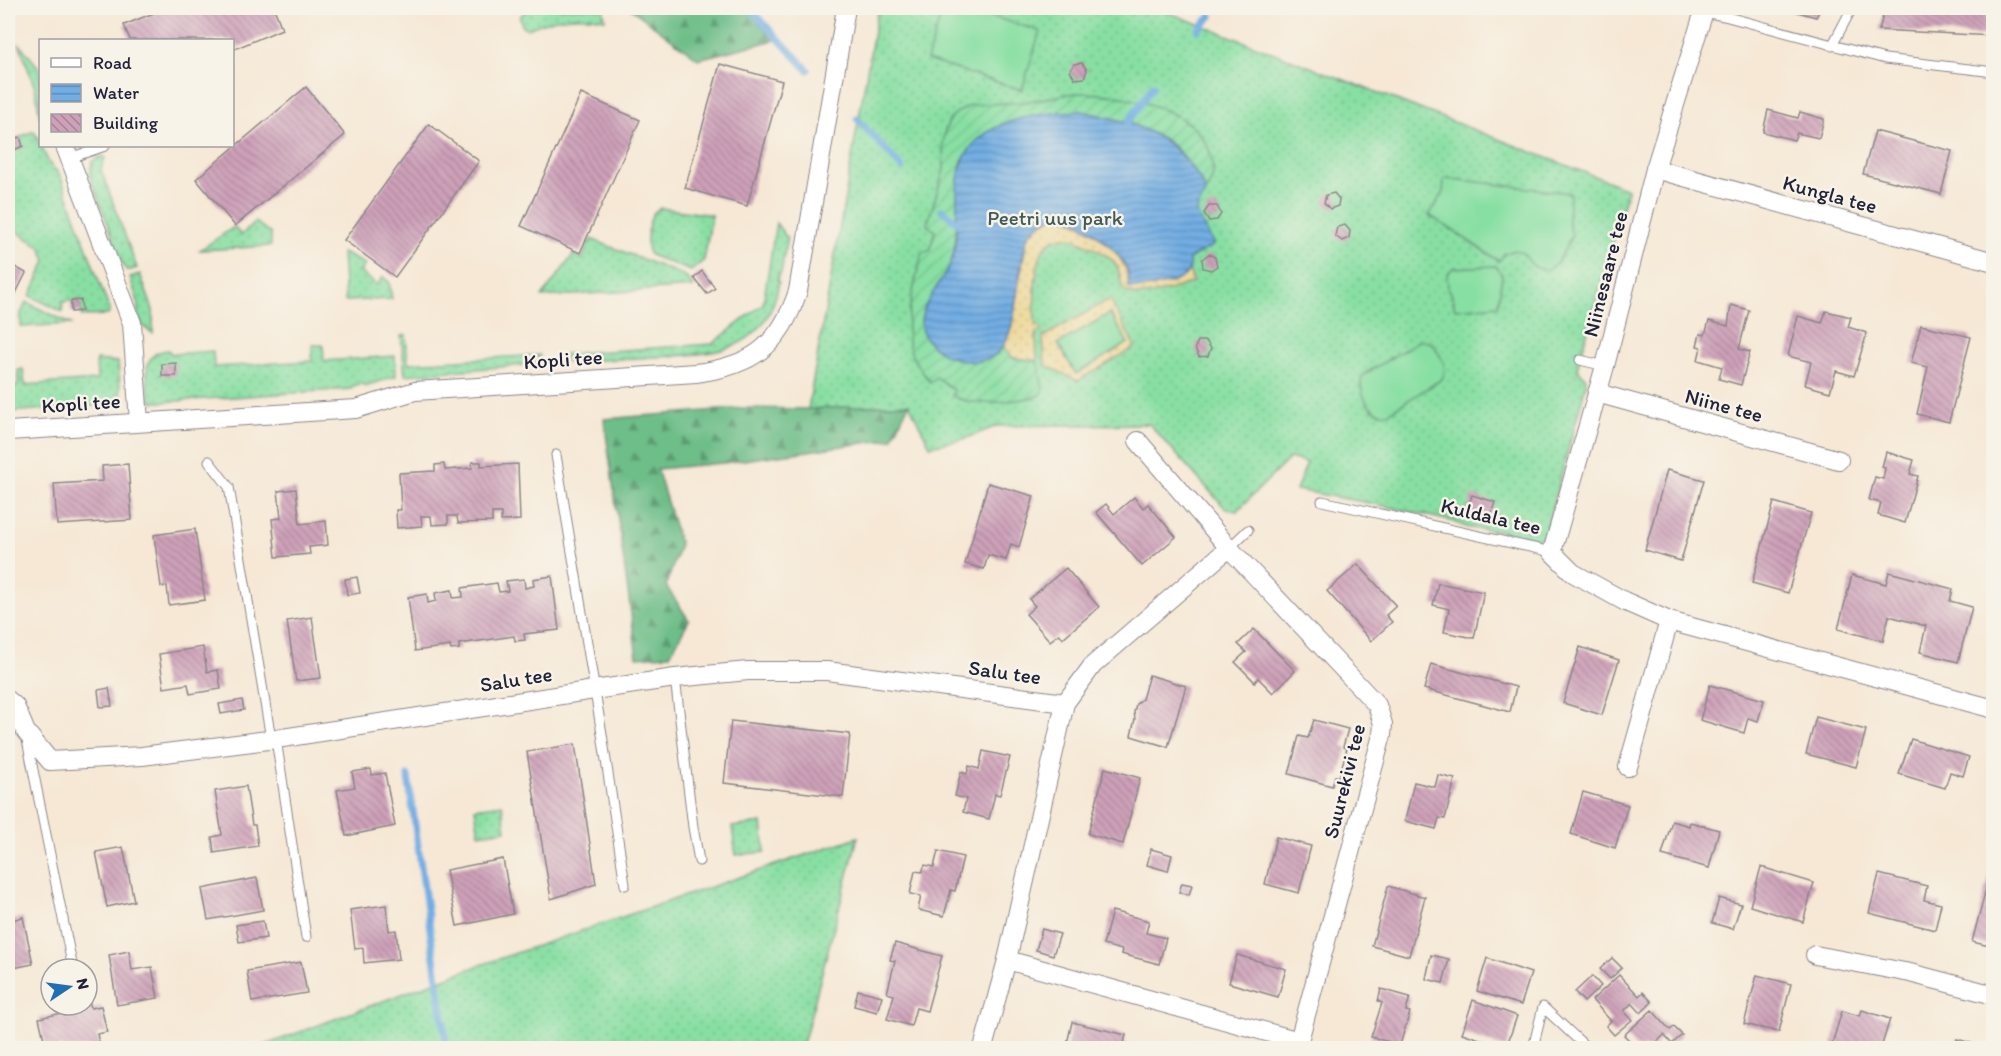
<svg xmlns="http://www.w3.org/2000/svg" width="2001" height="1056" font-family="Itim,sans-serif">
<style>
.grass{fill:url(#grass-dots);stroke:#55806f;stroke-width:1.5}
.forest{fill:url(#forest-firs);stroke:#487062;stroke-width:1.5}
.sand{fill:url(#sand-dots);stroke:#887e6c;stroke-width:1.5}
.garden{fill:url(#garden-furrows);stroke:#55806f;stroke-width:1.5}
.pitch{fill:#88dfa3;stroke:#55806f;stroke-width:1.5}
.water{fill:url(#water-rules);stroke:#4a688f;stroke-width:1.5}
.lines{fill:none;stroke-linecap:round;stroke-linejoin:round}
.stream{stroke:#72ade3;stroke-width:7}
.building{fill:url(#building-back-hatch)}
.lane-casing{stroke:#8c8588;stroke-width:11}
.street-casing{stroke:#8c8588;stroke-width:20}
.lane{stroke:#fff;stroke-width:9}
.street{stroke:#fff;stroke-width:18}
.labels{text-anchor:middle;dominant-baseline:central;stroke-width:5;stroke-linejoin:round;paint-order:stroke}
.street-label{font-size:21px;fill:#22223b;stroke:#f7f3e8}
.park-label{font-size:21px;fill:#415b5a;stroke:#f7f3e8}
</style>
<defs>
<pattern id="grass-dots" width="8" height="8" patternUnits="userSpaceOnUse" patternTransform="scale(1.5)"><rect width="8" height="8" fill="#88dfa3"/><path d="M2 2h.1M6 6h.1" fill="none" stroke="#75bf8d" stroke-width="1.8" stroke-linecap="round"/></pattern>
<pattern id="forest-firs" width="22" height="20" patternUnits="userSpaceOnUse" patternTransform="scale(1.5)"><rect width="22" height="20" fill="#6ebe89"/><path d="M5 1l3.5 6h-7zM16 11l3.5 6h-7z" fill="#5a9a71"/></pattern>
<pattern id="sand-dots" width="8" height="8" patternUnits="userSpaceOnUse" patternTransform="scale(1.5)"><rect width="8" height="8" fill="#eeda9e"/><path d="M2 2h.1M6 6h.1" fill="none" stroke="#ccbb89" stroke-width="1.8" stroke-linecap="round"/></pattern>
<pattern id="garden-furrows" width="10" height="10" patternUnits="userSpaceOnUse" patternTransform="scale(1.5)"><rect width="10" height="10" fill="#88dfa3"/><path d="M-1 1l2-2M0 10L10 0M9 11l2-2" fill="none" stroke="#75bf8d"/></pattern>
<pattern id="water-rules" width="6" height="5" patternUnits="userSpaceOnUse" patternTransform="scale(1.5)"><rect width="6" height="5" fill="#72ade3"/><path d="M0 2.5h6" fill="none" stroke="#5d8cb9"/></pattern>
<pattern id="building-back-hatch" width="6" height="6" patternUnits="userSpaceOnUse" patternTransform="scale(1.5)"><rect width="6" height="6" fill="#cea1b9"/><path d="M-1 5l2 2M0 0l6 6M5-1l2 2" fill="none" stroke="#a78398"/></pattern>
</defs>
<rect width="100%" height="100%" fill="#f7f3e8"/>
<filter id="ink" filterUnits="userSpaceOnUse"><feTurbulence type="fractalNoise" baseFrequency=".0167" numOctaves="2"/><feDisplacementMap in="SourceGraphic" scale="12" xChannelSelector="R" yChannelSelector="G"/><feConvolveMatrix kernelMatrix="1 2 1 2 8 2 1 2 1" color-interpolation-filters="sRGB"/></filter>
<filter id="wash" filterUnits="userSpaceOnUse"><feTurbulence type="fractalNoise" baseFrequency=".008" numOctaves="4" result="noise"/><feDisplacementMap in="SourceGraphic" scale="24" xChannelSelector="R" yChannelSelector="G"/><feGaussianBlur stdDeviation="1.35" result="paint"/><feColorMatrix in="noise" values="0 0 0 0 0 0 0 0 0 0 0 0 0 0 0 0 0 1.4 0 .05"/><feComposite in="paint" operator="in"/></filter>
<g filter="url(#wash)">
<rect width="100%" height="100%" fill="#f6e8d5"/>
<g class="grass">
<path d="M 528,8 L 603,8 L 605,19 C 577,14 554,17 528,29 L 522,26 L 520,17 Z"/>
<polygon points="878,8 1157,8 1628,189 1577,369 1586,378 1586,385 1544,538 1528,540 1501,531 1469,528 1451,521 1380,505 1296,490 1307,463 1290,458 1237,511 1226,509 1149,424 997,426 964,439 930,446 909,404 808,409"/>
<polygon points="19,43 40,69 40,118 35,88"/>
<polygon points="34,131 49,163 60,175 110,311 108,315 82,316 80,300 62,302 63,312 30,296 46,261 41,248 8,225 8,141 10,140 14,150 23,147 20,137"/>
<polygon points="101,156 105,157 101,170 137,268 127,271 123,265 90,177 92,162"/>
<path d="M 661,208 L 712,215 L 704,260 L 691,271 L 650,255 C 644,248 648,222 653,214 C 655,211 658,209 661,208 Z"/>
<polygon points="256,222 271,234 271,246 200,250 234,227 241,235"/>
<path d="M 776,223 L 787,238 L 781,273 L 779,274 L 777,280 L 779,282 C 767,354 714,354 655,357 C 626,359 597,360 567,362 L 564,354 L 712,344 L 763,304 Z"/>
<polygon points="591,239 685,276 694,287 542,297 573,255 582,259"/>
<polygon points="342,253 365,264 360,272 377,285 383,277 389,282 392,299 345,301"/>
<path d="M 140,274 L 153,310 L 153,333 C 140,327 136,316 138,302 L 130,277 Z"/>
<polygon points="26,302 71,324 21,327 21,314"/>
<polygon points="406,335 408,363 540,355 536,364 405,375 401,336"/>
<path d="M 312,345 L 323,345 L 324,361 L 395,356 L 396,376 L 365,386 L 362,384 L 355,385 L 351,389 L 162,402 L 152,402 L 150,399 C 147,378 140,353 168,350 L 172,354 L 213,351 L 214,367 L 312,361 Z"/>
<polygon points="96,360 118,362 121,398 117,404 8,412 8,386 18,385 18,370 23,369 25,385 97,380"/>
<polygon points="502,804 506,830 479,834 475,808"/>
<polygon points="762,823 765,852 736,855 732,827"/>
<polygon points="858,837 802,1048 257,1048 469,969"/>
</g>
<g class="forest">
<polygon points="630,8 745,8 775,40 698,59"/>
<polygon points="909,404 892,439 723,463 657,469 680,545 666,586 689,620 670,655 637,657 604,419 744,408 808,409"/>
</g>
<g class="sand">
<path d="M 1053,217 C 1082,217 1133,255 1128,287 L 1183,277 L 1189,269 L 1193,282 C 1176,288 1135,304 1122,288 C 1120,278 1121,272 1114,262 C 1110,256 1074,237 1066,237 C 1060,237 1052,240 1048,244 C 1033,257 1034,305 1035,324 L 1042,329 L 1036,333 L 1037,361 L 1013,358 L 1003,347 L 1011,328 L 1027,237 L 1036,226 Z"/>
<polygon points="1110,299 1135,347 1078,381 1045,365 1043,337"/>
</g>
<path class="garden" d="M 1075,93 C 1119,92 1204,108 1212,161 C 1214,174 1213,179 1206,191 L 1195,172 L 1177,149 L 1166,140 L 1128,122 L 1081,111 L 1033,116 L 1001,125 L 962,160 L 958,179 L 956,243 L 951,263 L 924,311 L 976,362 L 997,354 L 1003,347 L 1013,358 L 1037,361 L 1043,388 L 1040,395 L 1031,398 C 1005,401 977,408 952,396 L 954,390 L 936,377 L 930,382 C 920,370 910,356 908,341 C 905,317 917,276 922,252 L 930,251 L 935,231 L 927,225 L 944,170 L 943,144 L 945,132 L 949,121 L 956,113 L 972,105 L 1024,102 Z"/>
<g class="pitch">
<polygon points="943,8 964,8 1040,31 1022,90 927,60"/>
<path d="M 1444,178 L 1570,193 L 1568,221 L 1572,235 L 1558,262 L 1547,270 C 1523,267 1532,254 1515,250 L 1504,254 L 1499,261 L 1429,215 L 1443,194 Z"/>
<polygon points="1496,266 1502,275 1498,305 1455,309 1451,293 1448,290 1447,274 1453,268"/>
<polygon points="1110,313 1128,343 1076,374 1058,344"/>
<path d="M 1420,340 L 1432,343 C 1440,356 1449,365 1442,379 L 1388,413 C 1370,417 1356,390 1363,375 Z"/>
</g>
<path class="water" d="M 1081,111 C 1139,124 1178,134 1206,191 L 1196,212 L 1214,245 L 1189,259 C 1189,262 1190,266 1189,269 C 1185,284 1141,291 1128,287 C 1129,281 1130,274 1127,268 C 1118,249 1075,211 1053,217 C 1042,220 1034,229 1027,237 C 1025,249 1022,261 1020,273 C 1013,312 1016,375 957,359 C 943,355 927,346 922,331 C 915,308 944,282 951,261 C 960,235 955,207 958,180 C 965,120 1033,113 1081,111 Z"/>
<g class="lines">
<g class="stream">
<polyline points="749,8 808,70"/>
<polyline points="1198,30 1211,16"/>
<polyline points="857,119 902,168"/>
<polyline points="1128,122 1153,86"/>
<polyline points="942,210 957,222"/>
<polyline points="408,776 447,1048"/>
</g>
</g>
<g id="blocks">
<g class="building">
<polygon points="166,8 274,8 282,29 232,50 232,40 130,40 124,25"/>
<polygon points="1783,8 1821,8 1816,17"/>
<polygon points="1885,8 1994,8 1994,36 1879,30"/>
<polygon points="1082,63 1087,70 1084,78 1075,79 1070,71 1074,64"/>
<polygon points="720,64 782,81 747,206 685,188"/>
<polygon points="306,87 345,135 235,226 196,179"/>
<polygon points="581,94 640,120 580,253 521,226"/>
<polygon points="1768,110 1798,118 1800,112 1824,119 1819,138 1797,133 1794,140 1763,132"/>
<polygon points="429,124 479,161 395,277 344,240"/>
<polygon points="1875,131 1952,151 1941,194 1863,174"/>
<polygon points="20,137 23,146 14,150 10,140"/>
<polygon points="1334,193 1339,199 1338,206 1330,209 1324,203 1326,195"/>
<polygon points="1209,206 1217,206 1221,214 1217,220 1209,221 1204,213"/>
<polygon points="1345,225 1350,231 1349,238 1342,241 1335,236 1337,227"/>
<polygon points="1209,254 1215,257 1217,266 1211,270 1203,268 1202,259"/>
<polygon points="8,263 26,273 8,309"/>
<polygon points="702,271 715,288 707,294 694,278"/>
<polygon points="81,300 82,311 71,312 71,301"/>
<polygon points="1731,305 1749,310 1739,349 1750,352 1741,385 1719,379 1722,367 1698,360 1701,347 1697,346 1700,334 1705,335 1709,321 1728,326"/>
<polygon points="1826,311 1851,317 1848,327 1867,333 1854,376 1836,371 1830,392 1805,385 1811,362 1788,356 1798,316 1822,323"/>
<polygon points="1921,325 1971,337 1949,422 1917,414 1928,367 1911,363"/>
<polygon points="1198,341 1206,341 1211,348 1208,356 1199,357 1195,348"/>
<polygon points="176,363 176,376 162,376 162,364"/>
<polygon points="1886,452 1914,460 1910,474 1918,476 1905,523 1878,515 1881,503 1869,500 1875,477 1883,479 1885,468 1882,467"/>
<polygon points="472,462 481,462 481,466 518,464 520,520 501,521 501,513 492,513 492,522 458,523 457,516 448,516 448,524 432,525 431,516 421,516 422,526 397,528 396,510 401,510 399,473 435,471 435,465 444,464 445,470 472,468"/>
<polygon points="128,464 132,520 57,525 54,484 103,481 102,466"/>
<polygon points="1667,470 1704,480 1681,561 1645,550"/>
<polygon points="988,483 1034,496 1019,547 1011,544 1006,560 988,555 984,569 965,564"/>
<polygon points="296,489 300,524 326,521 328,545 309,547 310,554 276,557 272,519 281,518 278,491"/>
<polygon points="1472,495 1495,502 1490,518 1467,511"/>
<polygon points="1134,497 1143,508 1148,504 1176,537 1142,566 1096,512 1106,504 1114,514"/>
<polygon points="1774,502 1811,513 1788,593 1752,583"/>
<polygon points="195,529 205,600 169,605 167,586 161,587 154,535"/>
<polygon points="1358,564 1396,606 1386,615 1392,622 1371,641 1327,591"/>
<polygon points="1066,568 1099,607 1063,638 1059,634 1050,641 1026,614 1035,606 1029,599"/>
<polygon points="1889,572 1953,589 1950,601 1972,607 1958,662 1920,652 1926,626 1889,616 1883,641 1838,629 1852,575 1886,584"/>
<polygon points="552,576 559,630 524,634 525,640 515,641 514,636 459,644 459,649 451,650 450,646 415,651 408,597 427,594 428,603 436,601 435,593 452,590 453,598 463,597 462,588 497,583 499,592 508,591 506,581 524,579 525,588 534,586 533,579"/>
<polygon points="357,577 360,593 347,595 345,579"/>
<polygon points="1438,583 1484,592 1474,638 1444,632 1449,609 1433,605"/>
<polygon points="312,617 321,678 296,681 287,621"/>
<polygon points="1254,629 1295,671 1273,693 1258,678 1255,682 1235,662 1246,652 1238,644"/>
<polygon points="203,647 207,672 218,670 221,689 190,694 188,684 164,688 159,654"/>
<polygon points="1580,647 1619,660 1602,715 1563,703"/>
<polygon points="1431,664 1516,687 1510,712 1424,689"/>
<polygon points="1149,675 1186,686 1168,747 1131,736 1135,719 1134,712 1136,704 1142,699"/>
<polygon points="1710,685 1764,700 1758,721 1748,718 1744,733 1700,720"/>
<polygon points="109,688 112,706 100,707 98,690"/>
<polygon points="242,700 244,710 221,714 219,704"/>
<polygon points="1816,717 1866,730 1856,767 1806,754"/>
<polygon points="1314,720 1348,729 1343,747 1347,748 1339,777 1335,776 1332,786 1289,774 1299,736 1308,738"/>
<polygon points="731,721 850,734 843,797 724,783"/>
<polygon points="1911,739 1969,757 1963,776 1950,772 1945,788 1899,774"/>
<polygon points="575,744 596,884 551,899 527,752"/>
<polygon points="983,751 1010,757 1000,795 995,794 989,819 963,812 966,799 955,796 961,772 967,774 969,766 979,769"/>
<polygon points="1105,768 1140,778 1123,844 1088,834"/>
<polygon points="371,769 372,775 385,773 395,826 346,836 337,790 355,787 352,772"/>
<polygon points="1438,775 1455,779 1445,819 1439,818 1436,829 1405,821 1414,782 1435,787"/>
<polygon points="246,786 252,825 255,825 258,846 214,853 212,837 222,835 215,791"/>
<polygon points="1583,792 1628,805 1615,848 1571,834"/>
<polygon points="1672,821 1689,826 1690,822 1719,830 1709,868 1662,855"/>
<polygon points="1276,837 1311,846 1299,893 1265,884"/>
<polygon points="123,847 134,901 107,907 96,852"/>
<polygon points="1151,849 1172,855 1168,871 1147,865"/>
<polygon points="938,851 963,857 955,891 951,890 944,916 918,910 921,896 910,894 915,871 922,872 925,865 934,867"/>
<polygon points="503,859 513,914 457,926 446,870"/>
<polygon points="1761,867 1814,883 1803,922 1750,906"/>
<polygon points="1879,874 1927,886 1924,900 1941,904 1935,930 1869,913"/>
<polygon points="1990,874 1994,874 1994,947 1972,942"/>
<polygon points="257,878 263,910 208,920 202,889"/>
<polygon points="1182,883 1192,885 1189,895 1179,892"/>
<polygon points="1388,886 1425,897 1409,956 1372,946"/>
<polygon points="1719,898 1741,904 1733,929 1712,923"/>
<polygon points="386,905 389,931 396,930 399,959 364,963 363,948 355,949 350,910"/>
<polygon points="1112,911 1149,921 1146,933 1166,938 1159,964 1121,954 1122,950 1103,945"/>
<polygon points="23,917 33,964 8,969 8,921"/>
<polygon points="263,921 266,938 239,942 236,925"/>
<polygon points="1042,929 1060,934 1053,955 1036,950"/>
<polygon points="895,943 942,956 927,1011 916,1008 911,1026 887,1019 894,995 887,993 895,961 890,960"/>
<polygon points="129,951 132,970 152,967 158,998 117,1005 109,955"/>
<polygon points="1237,955 1286,969 1278,997 1229,983"/>
<polygon points="1431,955 1449,959 1443,983 1426,979"/>
<polygon points="1487,958 1531,973 1521,1005 1477,991"/>
<polygon points="1612,958 1622,968 1610,979 1600,969"/>
<polygon points="301,962 307,993 252,1002 247,971"/>
<polygon points="1619,975 1639,996 1643,992 1652,1002 1641,1013 1632,1003 1624,1011 1632,1020 1614,1035 1606,1026 1611,1021 1592,1000"/>
<polygon points="1757,975 1791,984 1779,1032 1744,1024"/>
<polygon points="1592,976 1601,986 1584,1002 1575,992"/>
<polygon points="1381,989 1410,997 1406,1011 1410,1012 1400,1045 1371,1037 1382,1003 1378,1001"/>
<polygon points="858,990 882,996 877,1012 854,1006"/>
<polygon points="87,1000 89,1000 91,1008 101,1006 107,1032 97,1034 100,1048 64,1048 64,1047 46,1048 39,1018 63,1013 62,1006 87,1005"/>
<polygon points="1473,1000 1517,1016 1506,1048 1462,1033"/>
<polygon points="1652,1010 1670,1030 1674,1027 1682,1035 1672,1044 1664,1035 1655,1044 1658,1048 1637,1048 1624,1035"/>
<polygon points="1862,1010 1890,1019 1881,1048 1846,1048 1832,1044 1842,1011 1860,1016"/>
<polygon points="1072,1022 1126,1035 1124,1043 1134,1046 1133,1048 1066,1048"/>
<polygon points="1957,1039 1988,1048 1955,1048"/>
</g>
</g>
</g>
<g filter="url(#ink)">
<use href="#blocks" fill-opacity="0" stroke="#8c8588" stroke-width="1.5"/>
<g class="lines">
<defs>
<g id="lane">
<polyline points="1704,12 1724,16 1885,59 1994,72"/>
<polyline points="1832,46 1852,8"/>
<polyline points="70,158 105,146"/>
<polyline points="1580,360 1605,366"/>
<polyline points="556,455 602,734 625,885"/>
<polyline points="209,461 229,487 271,739"/>
<polyline points="1322,501 1552,552"/>
<polyline points="1229,548 1248,530"/>
<polyline points="675,678 693,827 699,861"/>
<polyline points="276,739 306,937"/>
<polyline points="27,740 73,969"/>
<polyline points="1533,1048 1543,1007 1587,1048"/>
</g>
<g id="street">
<polyline points="1705,8 1655,169 1605,366 1552,552 1573,573 1624,601 1669,621 1994,709"/>
<polyline points="65,146 132,323 139,422"/>
<polyline points="1655,169 1994,262"/>
<polyline points="1597,393 1839,460"/>
<path d="M 8,431 L 356,409 L 415,391 L 696,373 C 752,366 780,346 798,291 L 846,8"/>
<polyline points="1138,441 1229,548"/>
<polyline points="8,700 15,706 26,732 50,761 142,756 276,739 594,690 675,678 748,671 827,671 1065,703"/>
<polyline points="1628,767 1669,621"/>
<polyline points="1815,955 1910,973 1994,995"/>
<polyline points="1007,960 1299,1041"/>
<polyline points="983,1048 1007,960 1065,703 1093,665 1229,548 1377,705 1383,724 1382,735 1297,1048"/>
</g>
</defs>
<use href="#lane" class="lane-casing"/>
<use href="#street" class="street-casing"/>
<use href="#lane" class="lane"/>
<use href="#street" class="street"/>
</g>
</g>
<g class="labels">
<g class="street-label">
<text transform="translate(1830 194) rotate(15)">Kungla tee</text>
<text transform="translate(1605 274) rotate(-76)">Niinesaare tee</text>
<text transform="translate(563 359) rotate(-4)">Kopli tee</text>
<text transform="translate(81 403) rotate(-4)">Kopli tee</text>
<text transform="translate(1724 405) rotate(15)">Niine tee</text>
<text transform="translate(1491 516) rotate(13)">Kuldala tee</text>
<text transform="translate(1005 672) rotate(8)">Salu tee</text>
<text transform="translate(516 679) rotate(-9)">Salu tee</text>
<text transform="translate(1344 781) rotate(-76)">Suurekivi tee</text>
</g>
<g class="park-label">
<text x="1055" y="217">Peetri uus park</text>
</g>
</g>
<rect width="2001" height="1056" fill="none" stroke="#f7f3e8" stroke-width="30"/>
<rect x="39" y="39" width="195" height="108" fill="#f7f3e8" stroke="#a29fa3" stroke-width="1.5"/>
<rect x="51" y="58" width="30" height="9" fill="#ffffff" stroke="#a29fa3" stroke-width="1.5"/>
<text x="93" y="69" font-size="18" fill="#22223b">Road</text>
<rect x="51" y="84" width="30" height="18" fill="url(#water-rules)" stroke="#a29fa3" stroke-width="1.5"/>
<text x="93" y="99" font-size="18" fill="#22223b">Water</text>
<rect x="51" y="114" width="30" height="18" fill="url(#building-back-hatch)" stroke="#a29fa3" stroke-width="1.5"/>
<text x="93" y="129" font-size="18" fill="#22223b">Building</text>
<g transform="translate(69 987) rotate(77)"><circle r="28" fill="#f7f3e8" stroke="#a29fa3" stroke-width="1.5"/>
<path d="M0-4.5L10 22L0 15L-10 22Z" fill="#1f6fb2"/>
<text y="-9" font-size="16" font-weight="bold" text-anchor="middle" fill="#22223b">N</text>
</g>
</svg>
